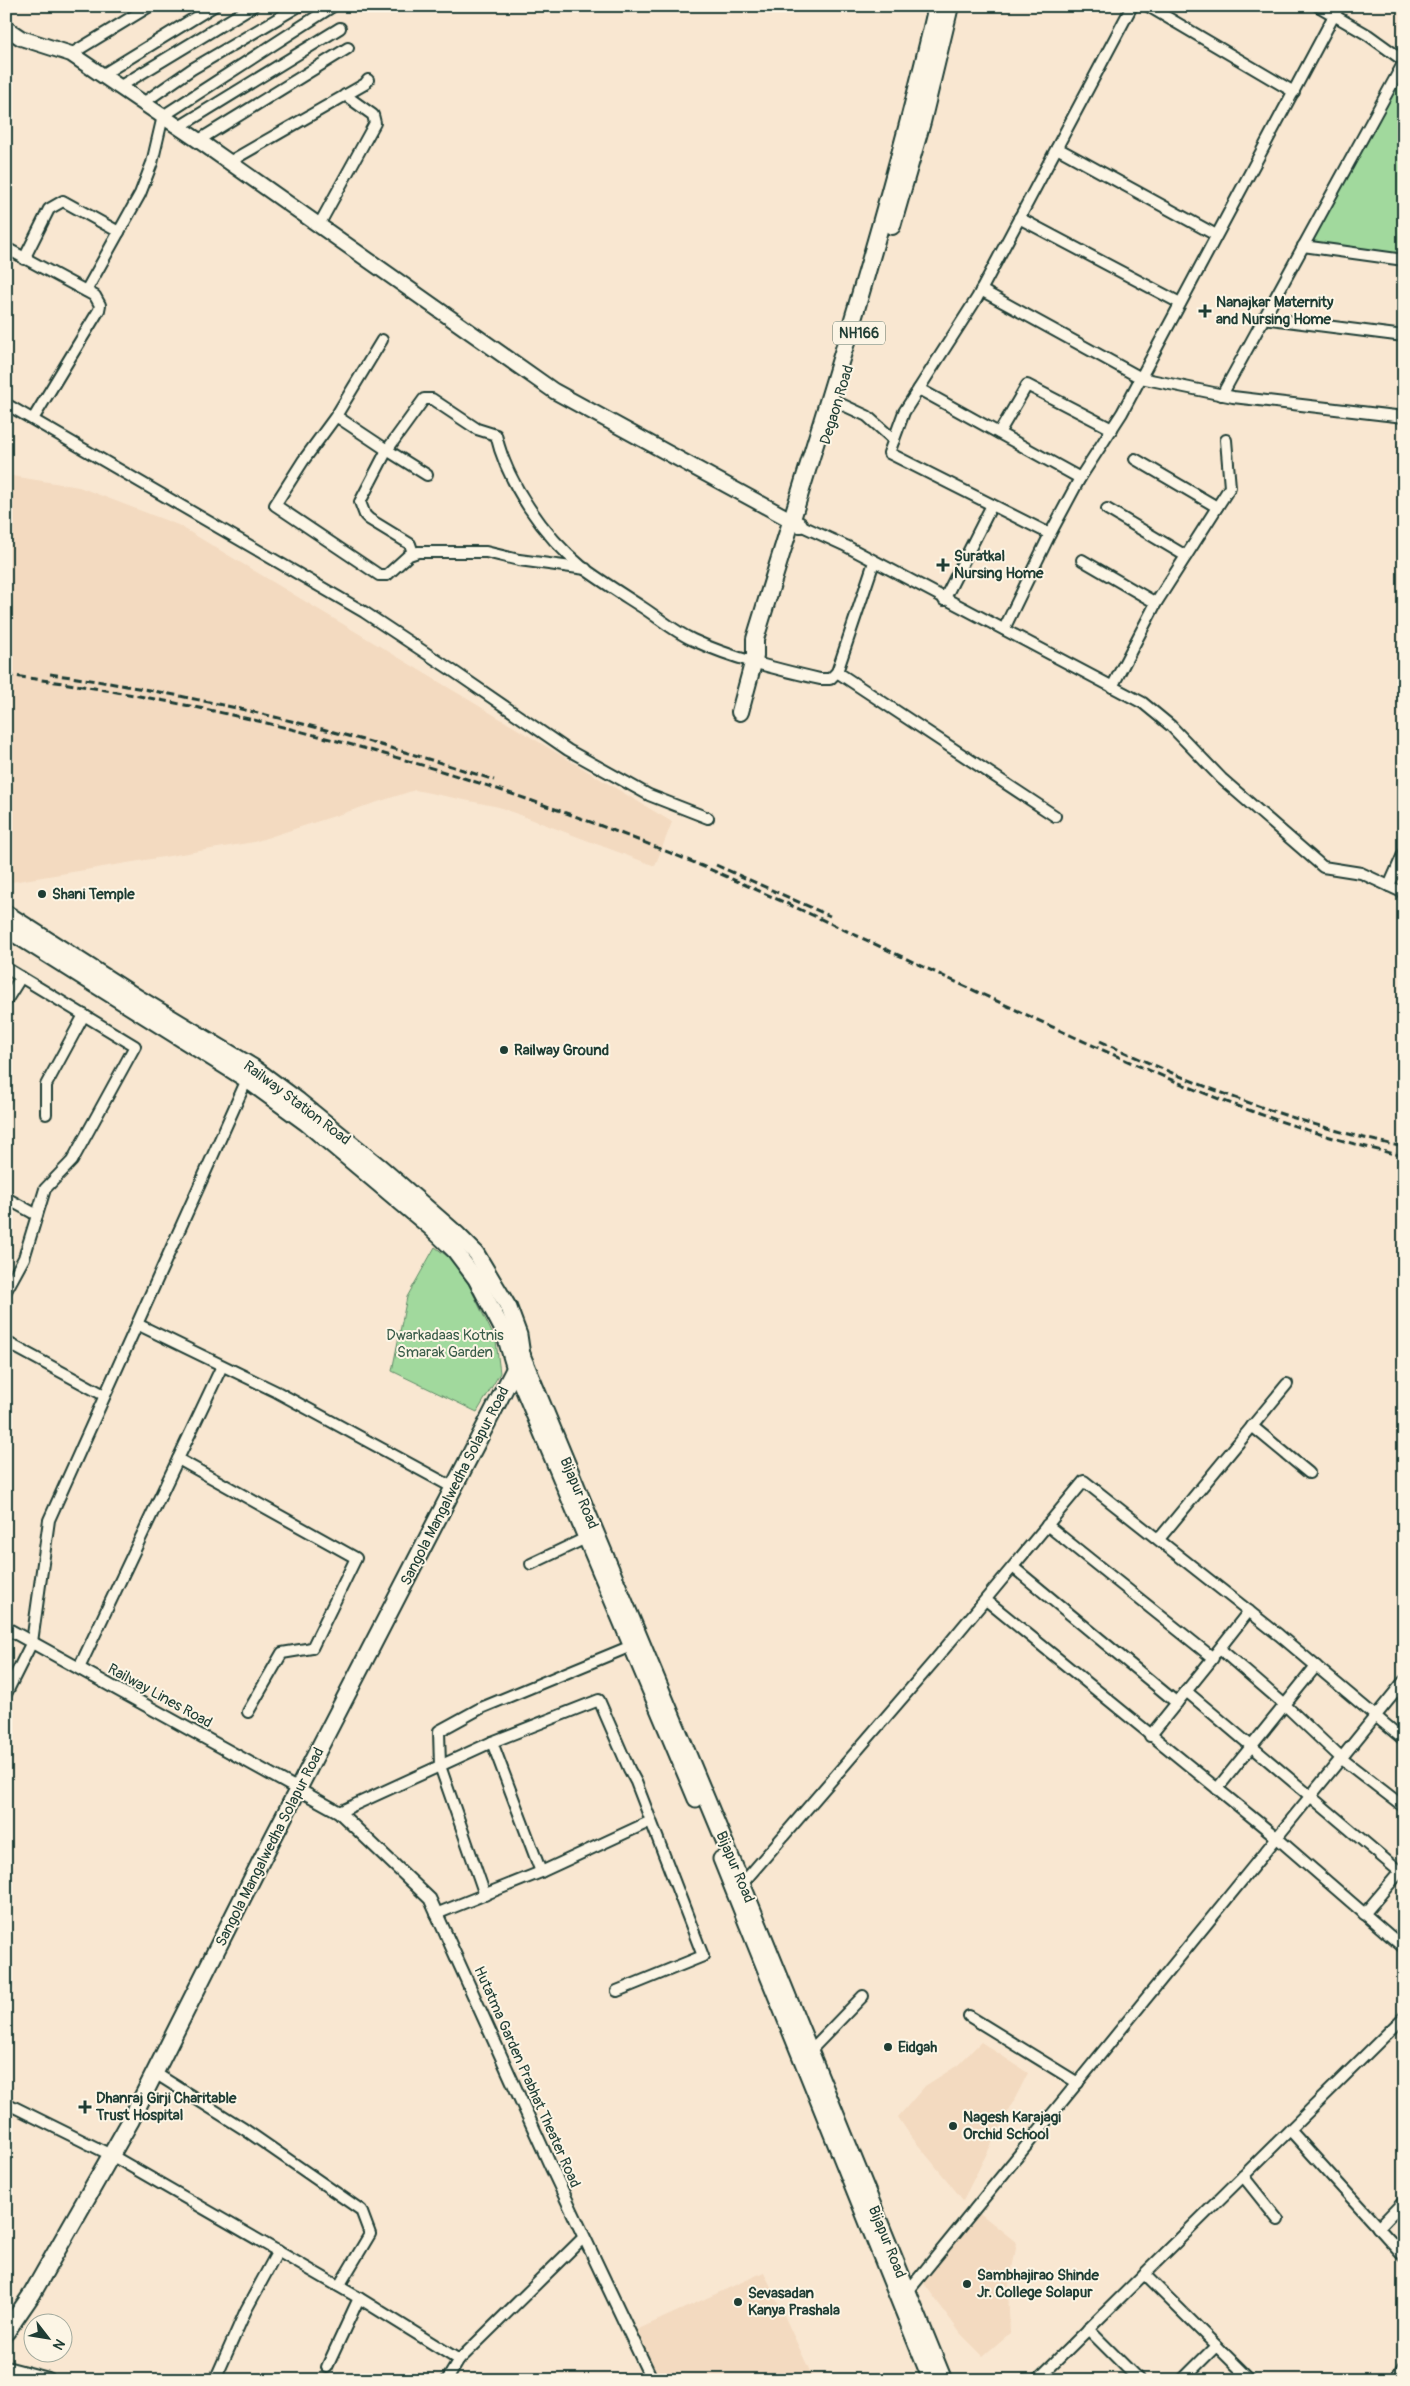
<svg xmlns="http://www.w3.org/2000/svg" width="1410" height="2386" font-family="Pangolin,sans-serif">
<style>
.built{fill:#f3dac0}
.green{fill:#a1d99d;stroke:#608b68}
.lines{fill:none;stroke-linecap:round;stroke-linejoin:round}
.minor-casing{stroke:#1f3d34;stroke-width:14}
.tertiary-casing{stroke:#1f3d34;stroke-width:15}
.secondary-casing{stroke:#1f3d34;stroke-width:18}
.primary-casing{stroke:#1f3d34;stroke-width:19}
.trunk-casing{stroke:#1f3d34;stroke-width:20}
.minor{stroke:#fcf5e5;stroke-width:10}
.tertiary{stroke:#fcf5e5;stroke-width:11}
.secondary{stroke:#fcf5e5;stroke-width:14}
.primary{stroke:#fcf5e5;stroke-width:15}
.trunk{stroke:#fcf5e5;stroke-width:16}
.rail{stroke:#1f3d34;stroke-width:3;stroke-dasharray:8 4;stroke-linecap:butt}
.poi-dot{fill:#1f3d34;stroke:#fcf5e5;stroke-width:2}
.labels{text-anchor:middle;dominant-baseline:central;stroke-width:4;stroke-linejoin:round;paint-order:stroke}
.shield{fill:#fcf5e5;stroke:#617469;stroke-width:1}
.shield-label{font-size:14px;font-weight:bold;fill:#1f3d34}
.poi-label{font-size:15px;font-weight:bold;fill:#1f3d34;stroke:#fcf5e5;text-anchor:start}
.street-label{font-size:15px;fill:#1f3d34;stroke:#fcf5e5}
.park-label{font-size:15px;fill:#395c49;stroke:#fcf5e5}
</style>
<rect width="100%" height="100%" fill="#f9e7d1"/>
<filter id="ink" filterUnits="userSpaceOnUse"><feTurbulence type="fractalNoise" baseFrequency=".02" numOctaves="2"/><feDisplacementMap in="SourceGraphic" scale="10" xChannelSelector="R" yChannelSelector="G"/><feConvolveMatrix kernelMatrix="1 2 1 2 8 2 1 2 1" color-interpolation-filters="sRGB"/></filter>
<g filter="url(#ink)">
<g class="built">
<polygon points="6,475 79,487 178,525 672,822 655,866 499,807 415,790 254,842 6,883"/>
<polygon points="981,2042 1028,2073 963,2200 910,2135 898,2117 925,2086 958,2065"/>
<polygon points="976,2210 1017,2243 1008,2290 1010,2333 983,2356 961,2334 920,2278"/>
<polygon points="764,2272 814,2380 655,2380 632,2332"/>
</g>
<g class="green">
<polygon points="1404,69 1404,257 1308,244"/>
<polygon points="435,1247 456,1263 466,1279 496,1341 500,1373 477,1412 392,1371 407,1297"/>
</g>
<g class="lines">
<defs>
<g id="minor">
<polyline points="1148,6 1294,92"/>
<polyline points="1318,6 1368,35 1404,61"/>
<polyline points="71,54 150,6"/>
<polyline points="102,75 214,6"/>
<polyline points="119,87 253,6"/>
<polyline points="143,103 192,69 299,6"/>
<polyline points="179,127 340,28"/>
<polyline points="199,140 348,48"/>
<polyline points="1057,148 1216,235"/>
<polyline points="229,162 365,84 368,80"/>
<polyline points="1019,218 1180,303"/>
<polyline points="319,225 375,123 373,115 345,95"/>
<polyline points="1303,246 1404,260"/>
<polyline points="6,248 95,296 100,305 99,310 33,419"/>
<polyline points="24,259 49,209 63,201 119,232"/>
<polyline points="981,290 1141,378 1233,397 1404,417"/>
<polyline points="86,291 140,194 152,163 163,116 333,6"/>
<polyline points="1263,318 1404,336"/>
<path d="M 382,340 L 336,416 L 387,450 L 424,399 L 432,399 L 477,429 L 496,435 C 507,483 544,536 582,567 C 601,581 622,594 642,607 C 659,618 675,632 693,640 C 734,659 777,669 820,679 L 830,679 L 837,672 L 874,562"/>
<polyline points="919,389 1080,478"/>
<polyline points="1222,395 1404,62"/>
<polyline points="828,398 867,416 894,440"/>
<polyline points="6,404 364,612 456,673 568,750 649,795 708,818"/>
<polyline points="336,416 303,461 275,505 379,575 387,575 409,555 418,552 486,552 519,560 586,569"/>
<polyline points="999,433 1027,385 1112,429"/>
<polyline points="1135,459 1217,507"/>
<polyline points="1107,509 1186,556"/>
<polyline points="800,525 846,546 1143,703 1171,726 1222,779 1323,867 1361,873 1404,893"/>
<polyline points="1050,534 889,453 904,412 977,298 1132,6"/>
<polyline points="413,553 410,544 369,519 365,515 360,502 387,450 427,475"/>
<polyline points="1082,560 1156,603"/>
<polyline points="944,600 992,505"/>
<polyline points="1004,629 1050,534 1080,478 1122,413 1339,6"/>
<polyline points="837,672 1055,816"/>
<polyline points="1112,687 1156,603 1230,487 1226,440"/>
<polyline points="1389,886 1404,852"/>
<polyline points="6,968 135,1046 72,1161 45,1189 24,1258 6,1291"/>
<polyline points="6,1001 21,977"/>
<polyline points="46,1114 46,1085 84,1015"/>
<polyline points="6,1198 37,1215"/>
<polyline points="137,1324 277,1392 454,1488"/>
<polyline points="6,1342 104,1395"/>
<polyline points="1252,1426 1309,1473"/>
<polyline points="178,1459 356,1558 312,1648 282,1653 248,1712"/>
<polyline points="1047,1525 1213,1658 1150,1736"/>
<polyline points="1159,1539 1287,1384"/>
<polyline points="531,1564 586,1538"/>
<polyline points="1013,1567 1177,1703"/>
<polyline points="986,1600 1269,1831 1404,1948"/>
<polyline points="1220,1649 1285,1705 1342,1759 1404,1807"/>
<polyline points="1216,1653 1249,1611"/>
<polyline points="79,1668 222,1366"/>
<polyline points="1186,1691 1400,1872"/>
<polyline points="6,1694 32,1642 49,1520 249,1075"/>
<polyline points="492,1742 541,1872"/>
<polyline points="1217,1789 1316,1666"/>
<polyline points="339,1812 492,1742 599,1700 629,1769 636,1782 703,1956 617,1991"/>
<polyline points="742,1884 936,1659 1084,1481 1279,1635 1404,1740"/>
<polyline points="485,1895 440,1766 439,1731 481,1708 636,1644"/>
<polyline points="436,1914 541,1872 651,1821"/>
<polyline points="1364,1914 1404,1867"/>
<polyline points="969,2016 1078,2083"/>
<polyline points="810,2051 863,1996"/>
<polyline points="155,2073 244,2129 361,2210 370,2234 339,2286"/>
<polyline points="6,2103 111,2155 359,2298 459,2360"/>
<polyline points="1290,2130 1404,2256"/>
<polyline points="1243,2176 1278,2220"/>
<polyline points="1378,2228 1404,2201"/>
<polyline points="1144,2274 1251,2380"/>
<polyline points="905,2295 1404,1681"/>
<polyline points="1088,2329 1139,2380"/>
<polyline points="327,2367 359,2298"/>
<polyline points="215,2380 246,2310 278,2251"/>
<polyline points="447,2380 459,2360 584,2237"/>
<polyline points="1037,2380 1404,2017"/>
<polyline points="1182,2380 1216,2346"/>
<polyline points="1396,2380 1404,2367"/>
</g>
<polyline id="tertiary" points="6,1628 339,1812 430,1899 551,2167 652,2380"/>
<g id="secondary">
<polyline points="6,28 21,38 71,54 205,145 554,391 800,525"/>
<polyline points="6,2369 48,2380"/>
</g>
<g id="primary">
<polyline points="6,913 140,999 253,1067 299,1101 379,1166 458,1235 476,1253 509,1308 519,1335 522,1355 750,1903 944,2380"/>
<polyline points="6,929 247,1080 306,1123 431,1228 455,1251 476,1279 504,1332 515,1369 696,1799"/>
<polyline points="721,1859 931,2380"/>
</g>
<g id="trunk">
<polyline points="892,226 922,122 950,6"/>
<path d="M 740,712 L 755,656 L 755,639 C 819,429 888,220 937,6"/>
<polyline points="6,2332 32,2294 131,2120 261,1861 522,1355"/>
</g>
</defs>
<use href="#minor" class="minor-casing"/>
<use href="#tertiary" class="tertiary-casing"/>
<use href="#secondary" class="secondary-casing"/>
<use href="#primary" class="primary-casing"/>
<use href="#trunk" class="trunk-casing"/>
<use href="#minor" class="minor"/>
<use href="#tertiary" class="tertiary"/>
<use href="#secondary" class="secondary"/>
<use href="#primary" class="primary"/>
<use href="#trunk" class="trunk"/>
<g class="rail">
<path d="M 50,674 C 201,695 349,732 494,780"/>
<path d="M 6,675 C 245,706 480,773 702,866 C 807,911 910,961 1014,1009 C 1140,1068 1267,1126 1404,1156"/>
<polyline points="716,865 830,916"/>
<path d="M 1100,1041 C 1197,1086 1298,1125 1404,1147"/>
</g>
</g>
</g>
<g class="poi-dot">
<path d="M1202.5 303.5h5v5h5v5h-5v5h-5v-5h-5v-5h5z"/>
<path d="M940.5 557.5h5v5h5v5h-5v5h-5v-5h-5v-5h5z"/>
<circle cx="42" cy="894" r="5"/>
<circle cx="504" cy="1050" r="5"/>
<circle cx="888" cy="2047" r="5"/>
<path d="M82.5 2099.5h5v5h5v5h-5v5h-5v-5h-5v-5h5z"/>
<circle cx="953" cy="2126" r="5"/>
<circle cx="967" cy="2284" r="5"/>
<circle cx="738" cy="2302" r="5"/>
</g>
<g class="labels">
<rect class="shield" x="833" y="321.5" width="52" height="23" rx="4"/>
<g class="shield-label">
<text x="859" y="333">NH166</text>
</g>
<g class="poi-label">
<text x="1216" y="302">Nanajkar Maternity<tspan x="1216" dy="17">and Nursing Home</tspan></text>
<text x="954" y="556">Suratkal<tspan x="954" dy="17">Nursing Home</tspan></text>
<text x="52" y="894">Shani Temple</text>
<text x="514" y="1050">Railway Ground</text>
<text x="898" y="2047">Eidgah</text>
<text x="96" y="2098">Dhanraj Girji Charitable<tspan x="96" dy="17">Trust Hospital</tspan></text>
<text x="963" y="2117">Nagesh Karajagi<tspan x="963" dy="17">Orchid School</tspan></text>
<text x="977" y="2275">Sambhajirao Shinde<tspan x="977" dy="17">Jr. College Solapur</tspan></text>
<text x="748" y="2293">Sevasadan<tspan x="748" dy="17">Kanya Prashala</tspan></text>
</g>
<g class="street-label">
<text transform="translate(837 405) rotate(-73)">Degaon Road</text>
<text transform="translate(297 1103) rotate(37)">Railway Station Road</text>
<text transform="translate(455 1486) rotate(-63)">Sangola Mangalwedha Solapur Road</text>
<text transform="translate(579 1493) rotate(67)">Bijapur Road</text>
<text transform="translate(160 1696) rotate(29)">Railway Lines Road</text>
<text transform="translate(270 1847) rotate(-63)">Sangola Mangalwedha Solapur Road</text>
<text transform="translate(735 1867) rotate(67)">Bijapur Road</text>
<text transform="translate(527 2077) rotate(66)">Hutatma Garden Prabhat Theater Road</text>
<text transform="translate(887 2242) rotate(68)">Bijapur Road</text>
</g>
<g class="park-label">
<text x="445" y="1335">Dwarkadaas Kotnis<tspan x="445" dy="17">Smarak Garden</tspan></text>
</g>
</g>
<rect width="1410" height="2386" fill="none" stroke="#fcf5e5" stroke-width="25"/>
<rect x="12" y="12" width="1385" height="2361" fill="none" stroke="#1f3d34" stroke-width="2" filter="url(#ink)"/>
<g transform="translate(48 2338) rotate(121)"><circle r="24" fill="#fcf5e5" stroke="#a4ab9e"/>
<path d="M0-4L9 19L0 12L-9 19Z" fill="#1f3d34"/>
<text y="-8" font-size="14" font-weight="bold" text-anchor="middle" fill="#1f3d34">N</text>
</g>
</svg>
